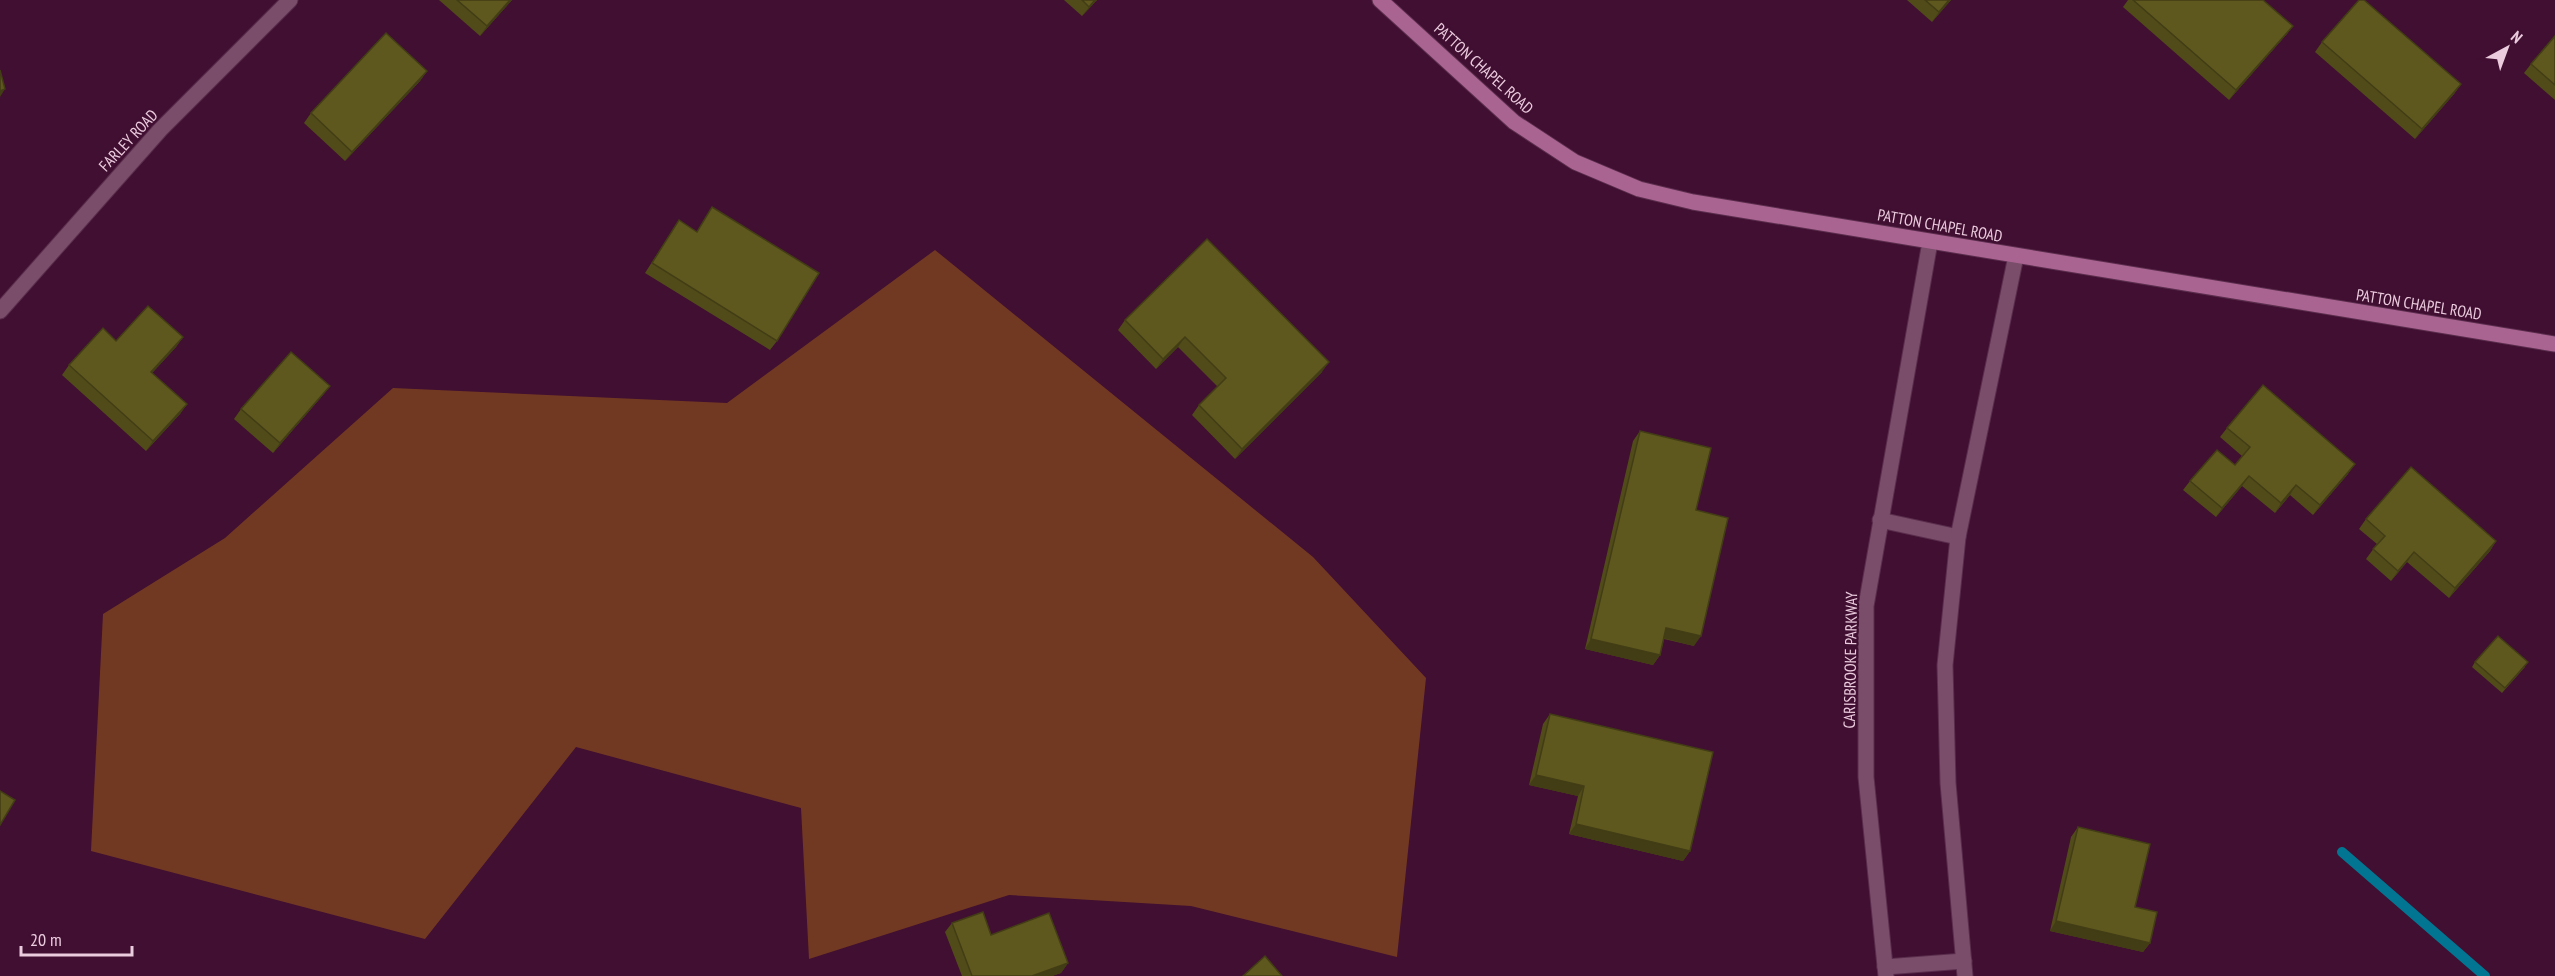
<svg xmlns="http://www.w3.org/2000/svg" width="2555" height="976" font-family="'PT Sans Narrow',sans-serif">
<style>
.green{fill:#723922}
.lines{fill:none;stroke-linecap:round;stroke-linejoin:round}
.stream{stroke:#017591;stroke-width:10}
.lane-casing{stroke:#5b2d4d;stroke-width:17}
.street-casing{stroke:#5b2d4d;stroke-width:17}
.secondary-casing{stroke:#5b2d4d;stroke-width:17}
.lane{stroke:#7a4e6a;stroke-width:15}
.street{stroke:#7a4e6a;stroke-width:15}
.secondary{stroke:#aa6491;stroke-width:15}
.wall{fill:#514b1a}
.shaded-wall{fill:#423d15}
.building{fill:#5e571e;stroke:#423d15;stroke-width:1.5}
.labels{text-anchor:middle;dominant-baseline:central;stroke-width:4.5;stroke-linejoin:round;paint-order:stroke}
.street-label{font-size:16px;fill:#ebcbde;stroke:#400f31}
</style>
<rect width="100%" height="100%" fill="#400f31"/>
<polygon class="green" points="935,250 1313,557 1426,678 1397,957 1191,906 1009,895 809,959 801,808 576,747 425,939 91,851 103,614 225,538 393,388 727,403"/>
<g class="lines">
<polyline class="stream" points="2342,852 2485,976"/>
<defs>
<g id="lane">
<polyline points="1880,520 1958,537"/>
<polyline points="1885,967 1964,961"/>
</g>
<g id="street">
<polyline points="0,311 160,130 290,0"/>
<polyline points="1886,976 1866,777 1866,606 1930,242"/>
<polyline points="1965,976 1948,783 1945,665 1958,537 2016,256"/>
</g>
<polyline id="secondary" points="1380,0 1514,122 1575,162 1639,189 1693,202 2555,344"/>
</defs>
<use href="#lane" class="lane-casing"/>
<use href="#street" class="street-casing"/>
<use href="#secondary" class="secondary-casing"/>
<use href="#lane" class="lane"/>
<use href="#street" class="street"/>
<use href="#secondary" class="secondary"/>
</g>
<g class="wall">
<polygon points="439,0 512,0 480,36"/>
<polygon points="1064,0 1097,0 1082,16"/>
<polygon points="1907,0 1951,0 1932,22"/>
<polygon points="2128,0 2263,0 2293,26 2286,35 2229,100 2123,7"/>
<polygon points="2555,36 2555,100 2524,73 2531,64"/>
<polygon points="2322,42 2461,84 2454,94 2415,139 2315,52"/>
<polygon points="427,71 420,81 345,161 304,123 311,113"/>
<polygon points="712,207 777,341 770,350 645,273 679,220 697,232"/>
<polygon points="1125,320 1322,372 1235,459 1192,415 1199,405 1218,387 1178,347 1156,369 1118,330"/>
<polygon points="183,337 176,347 152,373 187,404 180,414 146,451 62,375 69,365 116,341"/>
<polygon points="323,395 273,453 234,419 241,409"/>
<polygon points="2227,428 2348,474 2313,515 2290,495 2275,513 2242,486 2216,517 2183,490 2190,481 2235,465 2242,456 2220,437"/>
<polygon points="1640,431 1696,510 1694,646 1664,639 1660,655 1653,665 1585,649 1633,441"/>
<polygon points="2366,519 2496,541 2490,551 2449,598 2407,562 2391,581 2366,559 2377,544 2359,529"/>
<polygon points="2475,662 2525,667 2502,693 2472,667"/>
<polygon points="1550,714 1690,851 1683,861 1569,834 1578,796 1529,785 1543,724"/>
<polygon points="2078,827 2150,943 2143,952 2050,931 2071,837"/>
<polygon points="952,923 991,935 1068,963 1061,973 1052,976 962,976 945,932"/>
</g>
<g class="shaded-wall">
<polygon points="510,0 512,0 480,36 487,26"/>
<polygon points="1095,0 1097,0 1082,16 1089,7"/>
<polygon points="1949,0 1951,0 1932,22 1939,12"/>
<polygon points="2293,26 2286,35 2229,100 2236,90"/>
<polygon points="427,71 420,81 345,161 352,152"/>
<polygon points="2461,84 2454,94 2415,139 2422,129"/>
<polygon points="5,89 0,97 0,91"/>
<polygon points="183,337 176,347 144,382 151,372"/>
<polygon points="1185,337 1178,347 1156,369 1163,359"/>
<polygon points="1329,362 1322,372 1235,459 1242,449"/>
<polygon points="330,386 323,395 273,453 280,443"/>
<polygon points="187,404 180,414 146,451 153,441"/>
<polygon points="2355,464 2348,474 2313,515 2320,505"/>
<polygon points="2249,476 2242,486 2216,517 2222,508"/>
<polygon points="2296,485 2290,495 2275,513 2281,503"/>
<polygon points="2496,541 2490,551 2449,598 2455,588"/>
<polygon points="2414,552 2407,562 2391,581 2398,571"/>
<polygon points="1666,628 1701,636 1694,646 1659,637"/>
<polygon points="1591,639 1660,655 1653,665 1585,649"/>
<polygon points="1536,775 1584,786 1578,796 1529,785"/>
<polygon points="1576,824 1690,851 1683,861 1569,834"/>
<polygon points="2056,921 2150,943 2143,952 2050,931"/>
<polygon points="1068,963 1061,973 1052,976 1032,976"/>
</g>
<g class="building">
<polygon points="457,0 510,0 487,26"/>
<polygon points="1082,0 1095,0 1089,7"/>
<polygon points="1925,0 1949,0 1939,12"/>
<polygon points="2133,0 2263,0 2293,26 2236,90"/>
<polygon points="2359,0 2364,0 2461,84 2422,129 2322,42"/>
<polygon points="386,33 427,71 352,152 311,113"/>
<polygon points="2555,36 2555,85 2531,64"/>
<polygon points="0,70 5,89 0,91"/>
<polygon points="712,207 819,273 777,341 652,263 679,220 697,232"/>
<polygon points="1207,239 1329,362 1242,449 1199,405 1226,378 1185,337 1163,359 1125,320"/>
<polygon points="148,306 183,337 151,372 187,404 153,441 69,365 103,328 116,341"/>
<polygon points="291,352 330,386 280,443 241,409"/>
<polygon points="2263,385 2355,464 2320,505 2296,485 2281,503 2249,476 2222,508 2190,481 2217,450 2235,465 2250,447 2227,428"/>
<polygon points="1640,431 1711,448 1696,510 1728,518 1701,636 1666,628 1660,655 1591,639"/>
<polygon points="2411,467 2496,541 2455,588 2414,552 2398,571 2373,549 2385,536 2366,519"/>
<polygon points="2498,636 2528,662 2505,688 2475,662"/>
<polygon points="1550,714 1713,752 1690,851 1576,824 1584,786 1536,775"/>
<polygon points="0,791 15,800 0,825"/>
<polygon points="2078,827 2150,844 2135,907 2157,912 2150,943 2056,921"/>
<polygon points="983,912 991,935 1049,913 1068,963 1032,976 972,976 952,923"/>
<polygon points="1265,956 1282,976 1243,976"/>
</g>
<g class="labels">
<g class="street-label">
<text transform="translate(1484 68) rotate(42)">PATTON CHAPEL ROAD</text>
<text transform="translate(128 140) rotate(-47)">FARLEY ROAD</text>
<text transform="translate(1940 225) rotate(10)">PATTON CHAPEL ROAD</text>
<text transform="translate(2419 304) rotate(9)">PATTON CHAPEL ROAD</text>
<text transform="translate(1850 660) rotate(-89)">CARISBROOKE PARKWAY</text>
</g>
</g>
<g transform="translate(2507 48) rotate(41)" stroke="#400f31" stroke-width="4.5" paint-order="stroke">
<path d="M0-4.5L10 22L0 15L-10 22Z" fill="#ebcbde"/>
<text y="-9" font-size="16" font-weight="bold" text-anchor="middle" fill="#ebcbde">N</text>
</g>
<path d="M21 946v9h111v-9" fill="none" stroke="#ebcbde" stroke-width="3"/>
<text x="30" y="946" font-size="18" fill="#ebcbde" stroke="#400f31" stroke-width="4.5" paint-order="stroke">20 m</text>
</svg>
